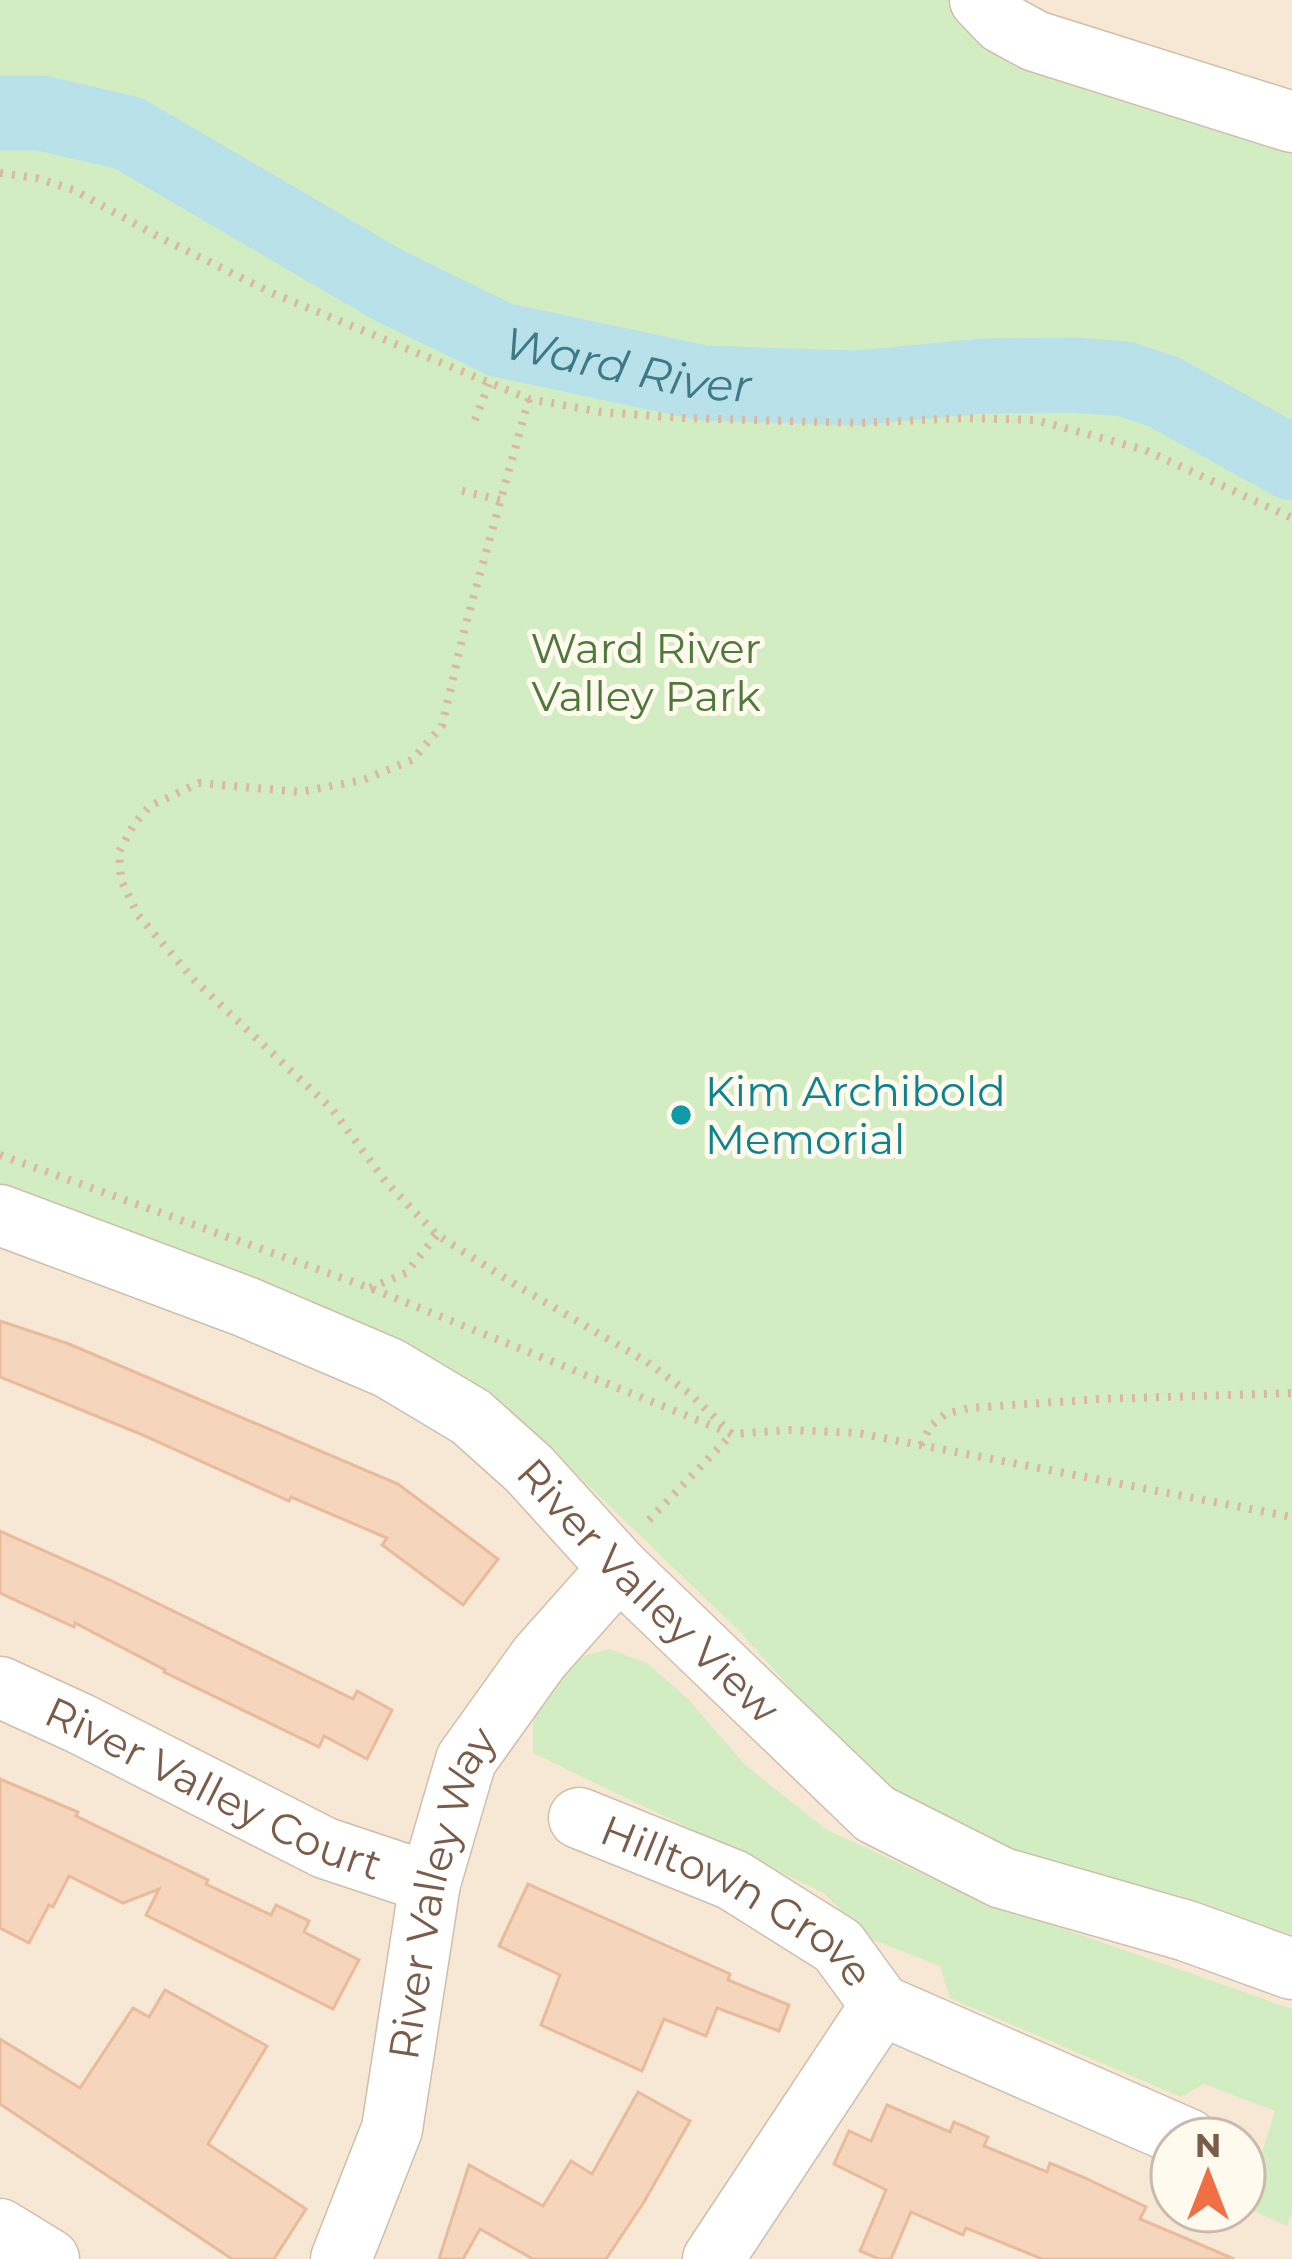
<svg xmlns="http://www.w3.org/2000/svg" width="1292" height="2259" font-family="Montserrat,sans-serif">
<style>
.residential{fill:#f6e8d4;fill-rule:evenodd}
.green{fill:#d3edc3}
.lines{fill:none;stroke-linecap:round;stroke-linejoin:round}
.river{stroke:#b9e1e9;stroke-width:75}
.building{fill:#f5d5bc;stroke:#e9bb9b;stroke-width:3}
.minor-casing{stroke:#d1bdab;stroke-width:63}
.path{stroke:#dbb89e;stroke-width:8;stroke-dasharray:3 9;stroke-linecap:butt}
.minor{stroke:#fff;stroke-width:60}
.culture-dot{fill:#0f9aa8;stroke:#fff9ee;stroke-width:4.5}
.labels{text-anchor:middle;dominant-baseline:central;stroke-width:10;stroke-linejoin:round;paint-order:stroke}
.park-label{font-size:42px;fill:#4d7a3c;stroke:#fff9ee}
.culture-label{font-size:42px;fill:#0d838f;stroke:#fff9ee;text-anchor:start}
.street-label{font-size:42px;fill:#7a5c48;stroke:#fff9ee}
.water-label{font-size:45px;font-style:italic;fill:#3d7987;stroke:#fff9ee}
</style>
<rect width="100%" height="100%" fill="#fef6e7"/>
<g class="residential">
<polygon points="967,0 1292,0 1292,146"/>
<path d="M 0,1198 L 216,1281 L 517,1417 L 740,1632 L 913,1826 L 1184,1897 L 1292,1935 L 1292,2259 L 0,2259 ZM 1172,2139 L 1244,2139 L 1244,2211 L 1172,2211 Z"/>
</g>
<g class="green">
<polygon points="0,0 967,0 1292,147 1292,1935 1184,1897 913,1826 740,1632 517,1417 216,1281 0,1198"/>
<polygon points="609,1649 647,1663 689,1700 745,1765 827,1830 973,1897 1292,2009 1292,2212 1287,2226 1245,2207 1275,2111 1204,2084 1181,2097 950,1998 940,1966 866,1937 824,1893 533,1753 533,1709 569,1660"/>
</g>
<g class="lines">
<path class="river" id="s1" d="M 0,113 L 41,113 L 128,133 L 388,285 L 501,340 L 703,383 L 857,388 L 984,376 L 1075,375 L 1125,379 L 1164,392 L 1292,463"/>
</g>
<g class="building">
<polygon points="0,1321 69,1344 398,1484 498,1559 463,1605 382,1545 387,1538 291,1497 289,1501 138,1433 0,1377"/>
<polygon points="0,1531 112,1581 353,1699 357,1691 392,1710 367,1759 324,1736 319,1747 164,1672 165,1670 75,1623 74,1627 0,1593"/>
<polygon points="0,1779 78,1812 76,1816 208,1880 206,1884 271,1915 276,1905 309,1921 304,1932 359,1960 333,2009 146,1915 159,1889 123,1903 69,1876 53,1907 49,1905 29,1943 0,1928"/>
<polygon points="528,1884 730,1974 728,1980 789,2005 779,2031 717,2008 706,2036 664,2019 642,2071 541,2025 560,1975 499,1946"/>
<polygon points="165,1990 267,2046 208,2144 306,2209 274,2259 232,2259 0,2104 0,2039 80,2088 133,2008 149,2017"/>
<polygon points="638,2092 690,2121 644,2202 606,2259 533,2259 480,2229 463,2259 439,2259 469,2165 543,2206 571,2161 592,2174"/>
<polygon points="887,2105 950,2132 954,2122 988,2137 984,2146 1047,2172 1050,2163 1083,2177 1146,2207 1140,2219 1234,2259 1042,2259 966,2228 963,2235 911,2212 891,2259 879,2259 860,2251 886,2190 834,2164 849,2131 871,2141"/>
</g>
<g class="lines">
<defs>
<g id="minor">
<polyline points="980,0 1002,23 1035,41 1292,122"/>
<path id="s2" d="M 0,1215 L 246,1307 L 389,1368 L 471,1417 L 529,1469 L 619,1568 L 875,1814 L 1002,1878 L 1187,1931 L 1292,1969"/>
<path id="s3" d="M 0,1687 L 81,1724 L 325,1848 L 430,1883"/>
<path id="s4" d="M 579,1818 L 733,1880 L 838,1946 L 881,2005 L 1188,2139"/>
<polyline points="0,2229 49,2259"/>
<path id="s5" d="M 341,2259 L 392,2129 L 430,1883 L 466,1760 L 539,1658 L 619,1568"/>
<polyline points="713,2259 881,2005"/>
</g>
</defs>
<use href="#minor" class="minor-casing"/>
<g class="path">
<polyline points="0,173 36,178 74,190 159,237 272,293 529,399 601,412 682,418 859,423 964,418 1036,420 1145,450 1292,518"/>
<polyline points="529,399 465,627 442,726 412,760 363,780 300,792 199,783 150,806 134,824 119,852 121,880 138,915 195,981 332,1109 385,1181 437,1235 516,1285 647,1362 690,1394 732,1434 790,1430 858,1433 1292,1517"/>
<polyline points="475,420 489,384"/>
<polyline points="462,491 501,500"/>
<polyline points="0,1155 370,1288 732,1434 643,1526"/>
<polyline points="370,1288 406,1273 437,1235"/>
<polyline points="921,1445 930,1427 945,1414 969,1408 1100,1399 1292,1393"/>
</g>
<use href="#minor" class="minor"/>
</g>
<circle class="culture-dot" cx="681" cy="1115" r="12"/>
<g class="labels">
<g class="park-label">
<text x="646" y="648">Ward River<tspan x="646" dy="48">Valley Park</tspan></text>
</g>
<g class="culture-label">
<text x="705" y="1091">Kim Archibold<tspan x="705" dy="48">Memorial</tspan></text>
</g>
<g class="street-label">
<text stroke="none"><textPath href="#s2" startOffset="762">River Valley View</textPath></text>
<text stroke="none"><textPath href="#s3" startOffset="237">River Valley Court</textPath></text>
<text stroke="none"><textPath href="#s5" startOffset="381">River Valley Way</textPath></text>
<text stroke="none"><textPath href="#s4" startOffset="180">Hilltown Grove</textPath></text>
</g>
<g class="water-label">
<text stroke="none"><textPath href="#s1" startOffset="687">Ward River</textPath></text>
</g>
</g>
<g transform="translate(1208 2175)"><circle r="57" fill="#fff9ee" stroke="#cabaac" stroke-width="3"/>
<path d="M0-9L21 45L0 30L-21 45Z" fill="#f06f43"/>
<text y="-18" font-size="33" font-weight="bold" text-anchor="middle" fill="#7a5c48">N</text>
</g>
</svg>
